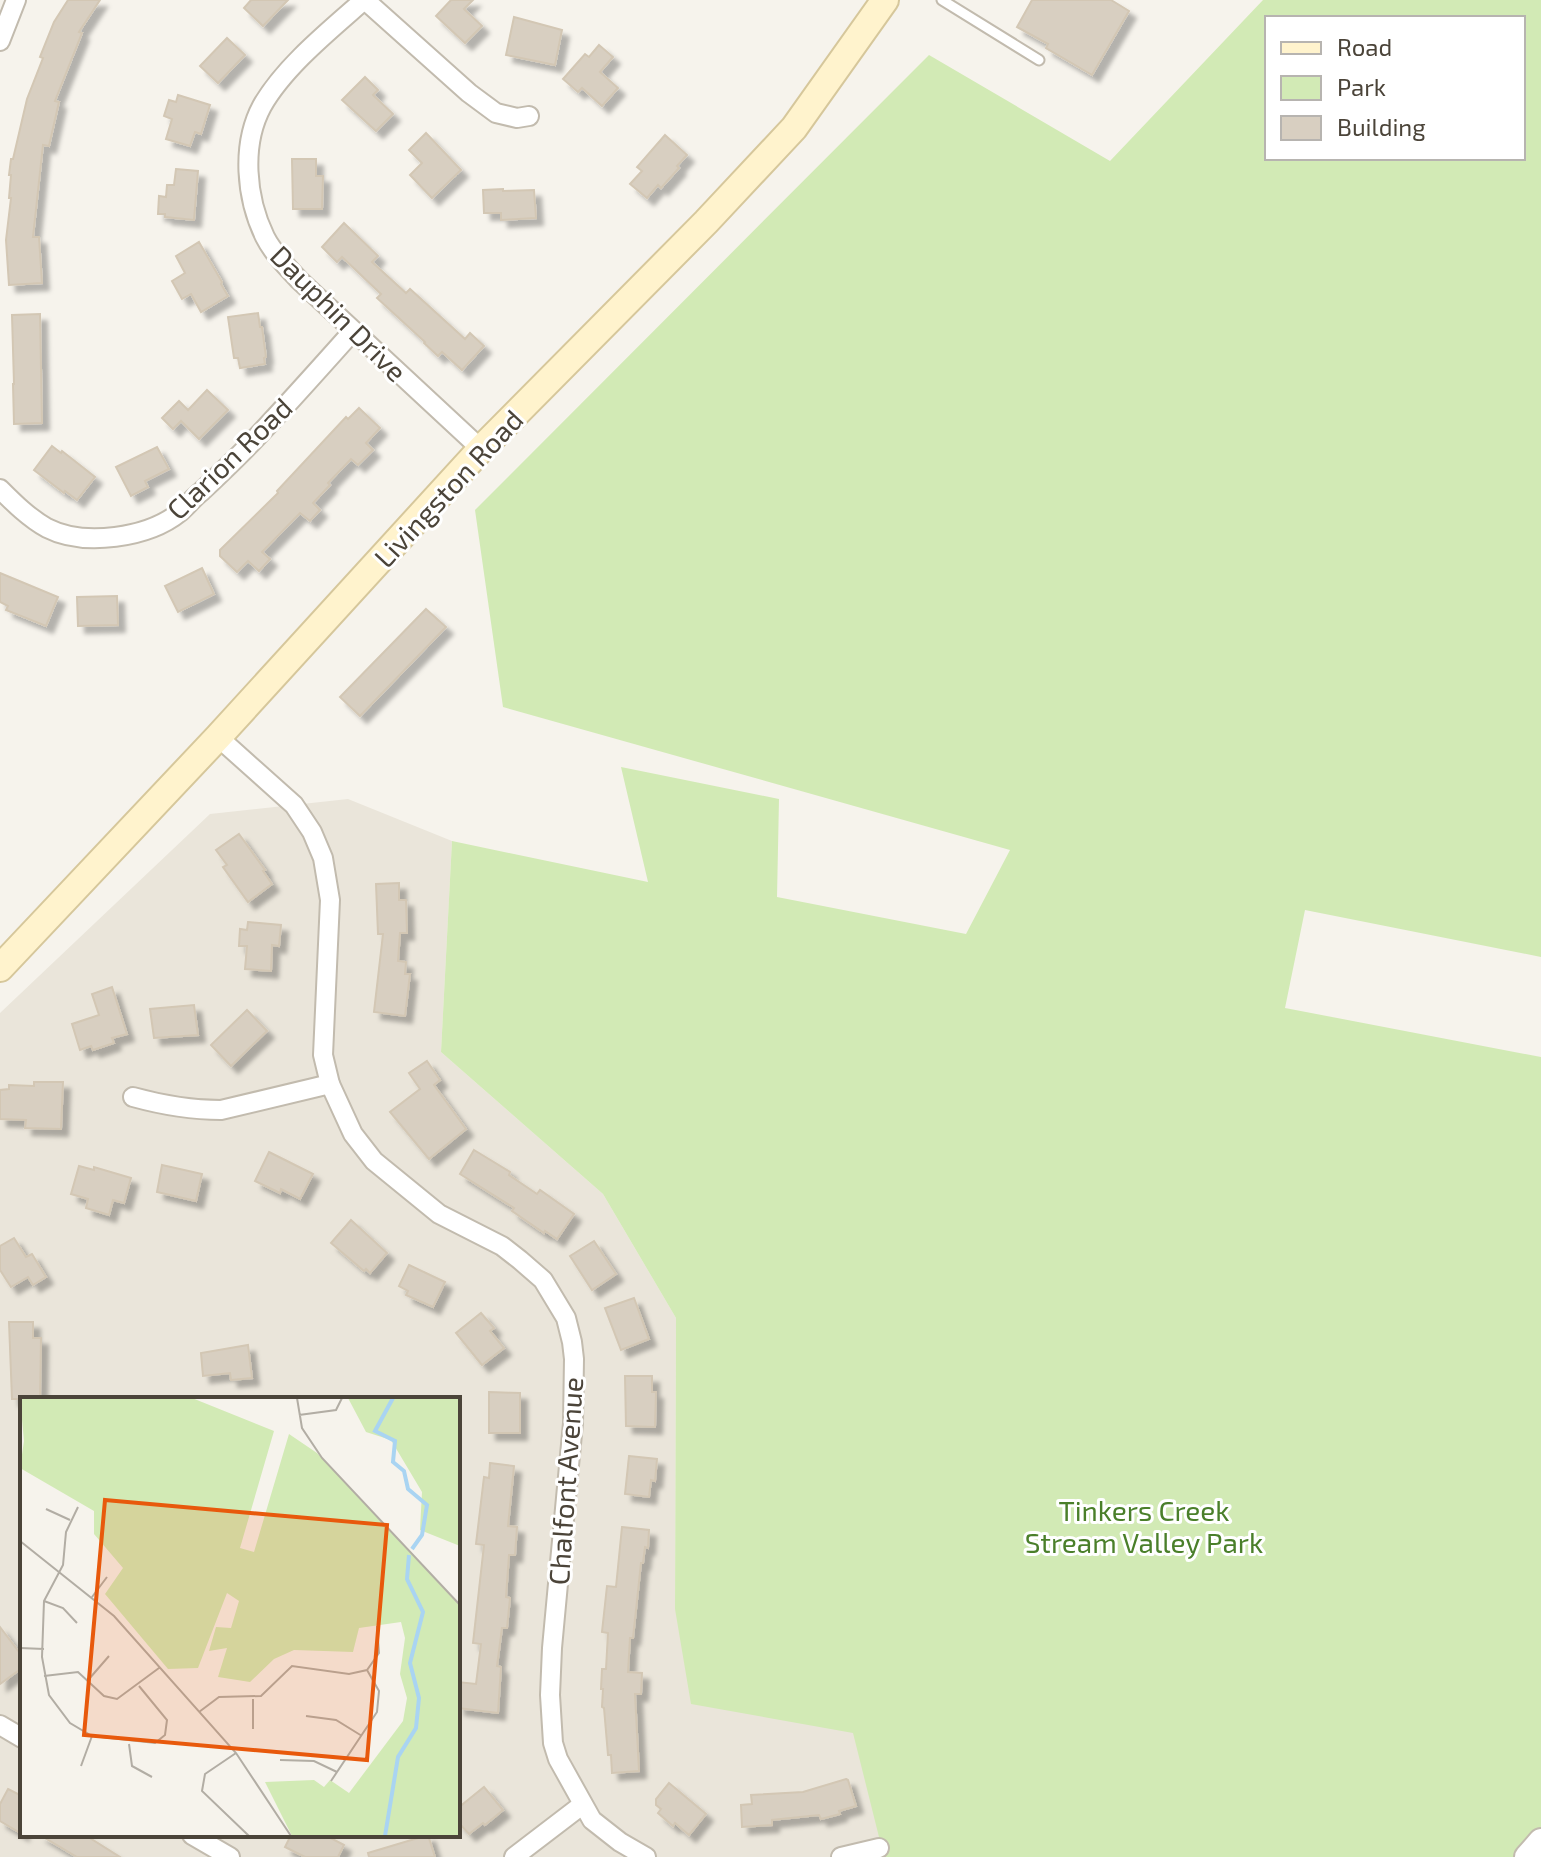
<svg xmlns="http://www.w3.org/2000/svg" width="1541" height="1857" font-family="'Exo 2',sans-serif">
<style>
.residential{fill:#eae5da;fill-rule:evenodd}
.green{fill:#d2eab5;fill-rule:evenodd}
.building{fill:#d8cfc1;stroke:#d3c7b4;stroke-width:2;filter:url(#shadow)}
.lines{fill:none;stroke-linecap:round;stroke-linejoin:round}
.service-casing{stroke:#c2bbae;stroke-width:13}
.minor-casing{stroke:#c2bbae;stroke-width:22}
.tertiary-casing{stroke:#c2bbae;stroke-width:28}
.secondary-casing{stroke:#d6c79b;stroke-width:30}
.service{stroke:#fff;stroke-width:9}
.minor{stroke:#fff;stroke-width:18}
.tertiary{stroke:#fff;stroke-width:24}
.secondary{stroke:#fff3cd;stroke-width:26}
.labels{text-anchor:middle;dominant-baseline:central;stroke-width:6;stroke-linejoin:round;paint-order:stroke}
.street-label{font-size:28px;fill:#4b4439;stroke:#fff}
.park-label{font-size:28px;fill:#4a7f2a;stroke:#fff}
.inset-river{fill:none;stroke:#a9d4f2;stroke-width:4}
.inset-road{fill:none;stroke:#b2ada4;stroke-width:2}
.view{fill:#e8590c;fill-opacity:0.15;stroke:#e8590c;stroke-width:4}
.inset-edge{fill:none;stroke:#4b4439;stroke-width:4}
</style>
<defs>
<filter id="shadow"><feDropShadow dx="7" dy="7" stdDeviation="2" flood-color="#0004"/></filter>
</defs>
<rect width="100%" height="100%" fill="#f6f3ec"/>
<path class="residential" d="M 348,799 L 452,841 L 441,1052 L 603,1194 L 676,1318 L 675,1609 L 885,1739 L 942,1857 L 0,1857 L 0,1013 L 210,814 ZM 22,1399 L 458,1399 L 458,1835 L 22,1835 Z"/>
<path class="green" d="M 1263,0 L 1541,0 L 1541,957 L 1305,910 L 1285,1008 L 1541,1057 L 1541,1844 L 1530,1857 L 884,1857 L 853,1733 L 691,1704 L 675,1609 L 676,1318 L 603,1194 L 441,1052 L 452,841 L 648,882 L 621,767 L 779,799 L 777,897 L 966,934 L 1010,850 L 503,707 L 475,510 L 929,55 L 1110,161 ZM 1267,18 L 1523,18 L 1523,158 L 1267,158 Z"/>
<g class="building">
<polygon points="68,0 100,0 79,32 82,33 55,101 59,102 49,146 43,145 33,237 39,237 42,283 9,285 6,240 11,198 9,198 11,175 9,175 11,159 13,159 27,99 43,58 40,57 54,22"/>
<polygon points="251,0 288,0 263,26 244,8"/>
<polygon points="451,0 473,0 464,9 482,26 465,43 436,16"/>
<polygon points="1032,0 1111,0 1129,11 1092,75 1046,48 1048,44 1017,27"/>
<polygon points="514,17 562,30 555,65 506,55"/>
<polygon points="227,38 245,55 218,83 200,66"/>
<polygon points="599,45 613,57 600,72 618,88 602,106 582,88 578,92 563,79 585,54 589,57"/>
<polygon points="365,77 378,90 373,95 393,114 376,131 342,100"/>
<polygon points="178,95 210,105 201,134 195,132 190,146 166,139 172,119 164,116 169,100 176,102"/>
<polygon points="426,133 461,170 432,198 410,175 422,163 409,150"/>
<polygon points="665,135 687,155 677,166 679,168 661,188 658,185 647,198 630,184 642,171 637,167"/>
<polygon points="292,159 316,159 316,176 323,176 322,209 293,209"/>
<polygon points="176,169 198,171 194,220 165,217 165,214 158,214 159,196 166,197 167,185 174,185"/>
<polygon points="503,189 503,191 534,190 536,218 501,220 501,213 484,213 483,190"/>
<polygon points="344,223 378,256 372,262 406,293 410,289 465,339 470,333 484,346 462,370 442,352 438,356 424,343 425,342 377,298 381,294 342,257 337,262 322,247"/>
<polygon points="199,242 222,282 221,284 228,296 201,312 191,294 182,299 172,281 185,273 176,256"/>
<polygon points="258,313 260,327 262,327 266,357 264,358 265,364 240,368 238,358 234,358 228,317"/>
<polygon points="40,314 42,423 14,424 13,384 14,384 12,315"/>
<polygon points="207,390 228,410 199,439 181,421 173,429 162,418 179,401 188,410"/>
<polygon points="359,408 380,428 366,443 373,450 358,465 351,459 328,483 330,485 313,503 320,510 310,521 300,513 262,552 270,559 259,571 248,561 237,572 220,556 220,550 278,493 277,491 346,417 348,419"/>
<polygon points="52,446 61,453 62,451 95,477 77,500 65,491 64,493 34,470"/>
<polygon points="157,447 169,469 145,481 148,487 131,496 116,467"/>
<polygon points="202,568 214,594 178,612 165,586"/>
<polygon points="0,573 58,597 46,626 6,610 8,606 0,602"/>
<polygon points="117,596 118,625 78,626 77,597"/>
<polygon points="426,609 446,627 360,716 340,697"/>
<polygon points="239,834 265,870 263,871 272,884 248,902 223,867 227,865 216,850"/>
<polygon points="399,883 399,900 406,900 407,933 400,933 398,961 406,962 405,974 410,974 405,1016 374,1012 383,934 378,934 376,884"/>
<polygon points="248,922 281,925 279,946 272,945 271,971 245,969 247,946 239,946 240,929 247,930"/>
<polygon points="112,987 127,1034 112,1038 114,1043 93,1050 91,1046 80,1050 72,1024 99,1015 92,994"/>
<polygon points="194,1005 198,1035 154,1038 150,1009"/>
<polygon points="247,1010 267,1031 231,1066 211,1045"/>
<polygon points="427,1061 440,1080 434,1085 466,1129 429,1159 390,1112 420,1089 409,1073"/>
<polygon points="34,1082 63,1082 61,1129 25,1128 26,1120 0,1119 0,1090 9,1089 9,1085 34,1086"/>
<polygon points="474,1150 510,1172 509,1175 537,1194 540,1190 574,1214 557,1239 545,1231 544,1233 512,1211 514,1208 460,1174"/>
<polygon points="269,1152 313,1174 300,1199 281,1189 280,1193 255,1181"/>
<polygon points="162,1165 202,1174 196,1201 157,1192"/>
<polygon points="79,1166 94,1170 94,1167 131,1178 124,1203 113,1200 109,1215 86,1208 88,1199 71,1194"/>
<polygon points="351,1220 387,1253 370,1273 366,1269 364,1271 331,1243"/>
<polygon points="14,1238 26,1257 32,1254 46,1277 33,1285 28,1277 11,1287 0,1270 0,1246"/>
<polygon points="594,1241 616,1274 592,1290 570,1256"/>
<polygon points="409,1265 445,1282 433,1307 406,1295 408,1291 399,1286"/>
<polygon points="634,1298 649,1339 621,1350 605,1308"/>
<polygon points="481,1313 494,1328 490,1331 504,1348 482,1365 456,1333"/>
<polygon points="9,1322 33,1322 33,1338 41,1338 40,1399 12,1399"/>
<polygon points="248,1345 252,1378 231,1380 230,1373 203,1376 201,1353"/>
<polygon points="625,1376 652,1376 652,1392 656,1392 655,1427 626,1426"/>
<polygon points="489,1392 520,1393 520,1433 489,1433"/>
<polygon points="629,1456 657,1459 655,1481 651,1480 649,1497 625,1494"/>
<polygon points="490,1463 514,1466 508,1526 517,1527 515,1555 509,1555 506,1597 510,1598 507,1628 502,1628 497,1666 501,1667 498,1713 458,1708 458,1682 476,1684 481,1644 473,1643 484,1545 476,1544 484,1477 489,1478"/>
<polygon points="622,1527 649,1530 648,1548 645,1547 643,1563 641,1563 633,1638 630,1638 628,1672 642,1673 641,1694 635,1694 639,1771 612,1773 611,1755 608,1755 604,1708 602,1707 603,1689 601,1689 602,1669 606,1669 608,1633 602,1632 607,1586 616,1587"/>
<polygon points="0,1627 22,1656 22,1668 0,1684"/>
<polygon points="846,1779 848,1780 856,1806 839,1811 840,1814 821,1819 819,1815 772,1820 772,1825 742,1827 741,1805 752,1804 751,1795 803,1792"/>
<polygon points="669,1783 706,1814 689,1835 675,1823 673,1826 658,1813 661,1809 656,1805 656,1799"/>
<polygon points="484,1787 503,1810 485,1825 483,1823 469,1834 458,1822 458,1808"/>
<polygon points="8,1789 22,1796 22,1834 0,1821 0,1804"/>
<polygon points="40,1835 85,1835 120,1857 77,1857"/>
<polygon points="291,1835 325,1835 344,1845 338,1857 305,1857 285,1847"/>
<polygon points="428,1835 435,1857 369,1857 368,1853"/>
</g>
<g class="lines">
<defs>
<polyline id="service" points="942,0 1039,60"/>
<g id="minor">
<path d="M 364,0 C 330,30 284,67 262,106 C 241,145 246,198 265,237 C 273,253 287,267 299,280 L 481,449"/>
<polyline points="365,0 469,93 496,113 517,118 529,116"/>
<polyline points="0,41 16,0"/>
<path d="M 0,489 C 14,503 29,518 47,528 C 84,547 148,538 180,512 C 188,505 194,497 202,491 C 220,474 237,458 254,440 C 288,404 320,368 353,331"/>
<polyline points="218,737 294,805 312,832 323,858 330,900 323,1055 330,1084 353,1134 374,1161 439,1214 502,1246 520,1260 543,1280 566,1318 572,1342 574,1359 573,1423 552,1648 550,1695 553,1743 558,1759 592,1820 620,1842 646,1857"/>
<path d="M 133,1097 C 162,1105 190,1110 221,1110 L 330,1084"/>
<polyline points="0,1725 22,1738"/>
<polyline points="192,1835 230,1857"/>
<polyline points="514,1857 582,1805"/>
<polyline points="841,1857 879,1848"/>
</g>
<polyline id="tertiary" points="1527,1857 1541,1841"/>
<polyline id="secondary" points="0,968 218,737 481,449 706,222 794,128 885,0"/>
</defs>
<use href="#service" class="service-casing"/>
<use href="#minor" class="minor-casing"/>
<use href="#tertiary" class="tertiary-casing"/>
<use href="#secondary" class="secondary-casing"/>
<use href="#service" class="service"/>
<use href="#minor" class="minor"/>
<use href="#tertiary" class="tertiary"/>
<use href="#secondary" class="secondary"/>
</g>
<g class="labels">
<g class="street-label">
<text transform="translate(339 313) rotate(45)">Dauphin Drive</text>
<text transform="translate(229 458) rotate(-44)">Clarion Road</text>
<text transform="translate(448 488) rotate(-47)">Livingston Road</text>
<text transform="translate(565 1481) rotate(-86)">Chalfont Avenue</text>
</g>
<g class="park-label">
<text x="1144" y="1510">Tinkers Creek<tspan x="1144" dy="32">Stream Valley Park</tspan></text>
</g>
</g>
<g transform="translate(20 1397)">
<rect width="440" height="440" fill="#f6f3ec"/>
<path d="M 0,1 L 172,1 L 254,34 L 220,151 L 234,155 L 269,37 L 297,56 L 440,209 L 440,439 L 272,439 L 245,385 L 294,383 L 304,390 L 310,383 L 329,396 L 383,324 L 387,301 L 380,277 L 385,241 L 381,225 L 339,231 L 333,255 L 274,253 L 254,262 L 230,285 L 198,280 L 207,251 L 189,254 L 196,230 L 211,231 L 219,204 L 207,196 L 178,271 L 148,272 L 85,197 L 103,171 L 74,137 L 74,114 L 0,71 L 4,44 ZM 328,1 L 440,1 L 440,149 L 400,133 L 402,95 L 371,43 L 346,35 Z" fill="#d2eab5"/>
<path class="inset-river" d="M 373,1 L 355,34 L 375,44 L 373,65 L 384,74 L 388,92 L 407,108 L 402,138 L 392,152M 365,439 L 378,360 L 396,331 L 399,301 L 390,266 L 403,215 L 387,182 L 389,158"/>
<path class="inset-road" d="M 277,1 L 282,31 L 302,61 L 440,208M 279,18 L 316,13 L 322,1M 58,110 L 46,135 L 43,168 L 24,204 L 22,260 L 29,298 L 50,326 L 72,339 L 135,346 L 145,338 L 147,323 L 119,289M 26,112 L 50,123M 0,144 L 94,219 L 216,356 L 271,439M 72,200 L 87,180M 24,204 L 43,211 L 57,226M 0,251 L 24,252M 24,279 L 58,275 L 84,299 L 97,302 L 139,271M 69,282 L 89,259M 179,315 L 199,300 L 241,299 L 272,269 L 329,277 L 347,273 L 359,256 L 357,229M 286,319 L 316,323 L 342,339M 233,332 L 233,302M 109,347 L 112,369 L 132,380M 216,356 L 185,377 L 182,394 L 229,439M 260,363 L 294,364 L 317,375M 61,369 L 72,339M 311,384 L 357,315 L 359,294 L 347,273"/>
<path class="view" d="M 85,103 L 367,128 L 347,363 L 64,338 Z"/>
<rect width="440" height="440" class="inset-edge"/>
</g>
<rect x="1265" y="16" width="260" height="144" fill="#ffffff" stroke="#b7b4b0" stroke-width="2"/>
<rect x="1281" y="42" width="40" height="12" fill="#fff3cd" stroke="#b7b4b0" stroke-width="2"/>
<text x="1337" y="56" font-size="24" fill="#4b4439">Road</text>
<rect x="1281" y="76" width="40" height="24" fill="#d2eab5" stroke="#b7b4b0" stroke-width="2"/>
<text x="1337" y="96" font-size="24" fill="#4b4439">Park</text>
<rect x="1281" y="116" width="40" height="24" fill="#d8cfc1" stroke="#b7b4b0" stroke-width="2"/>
<text x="1337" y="136" font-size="24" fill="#4b4439">Building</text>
</svg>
